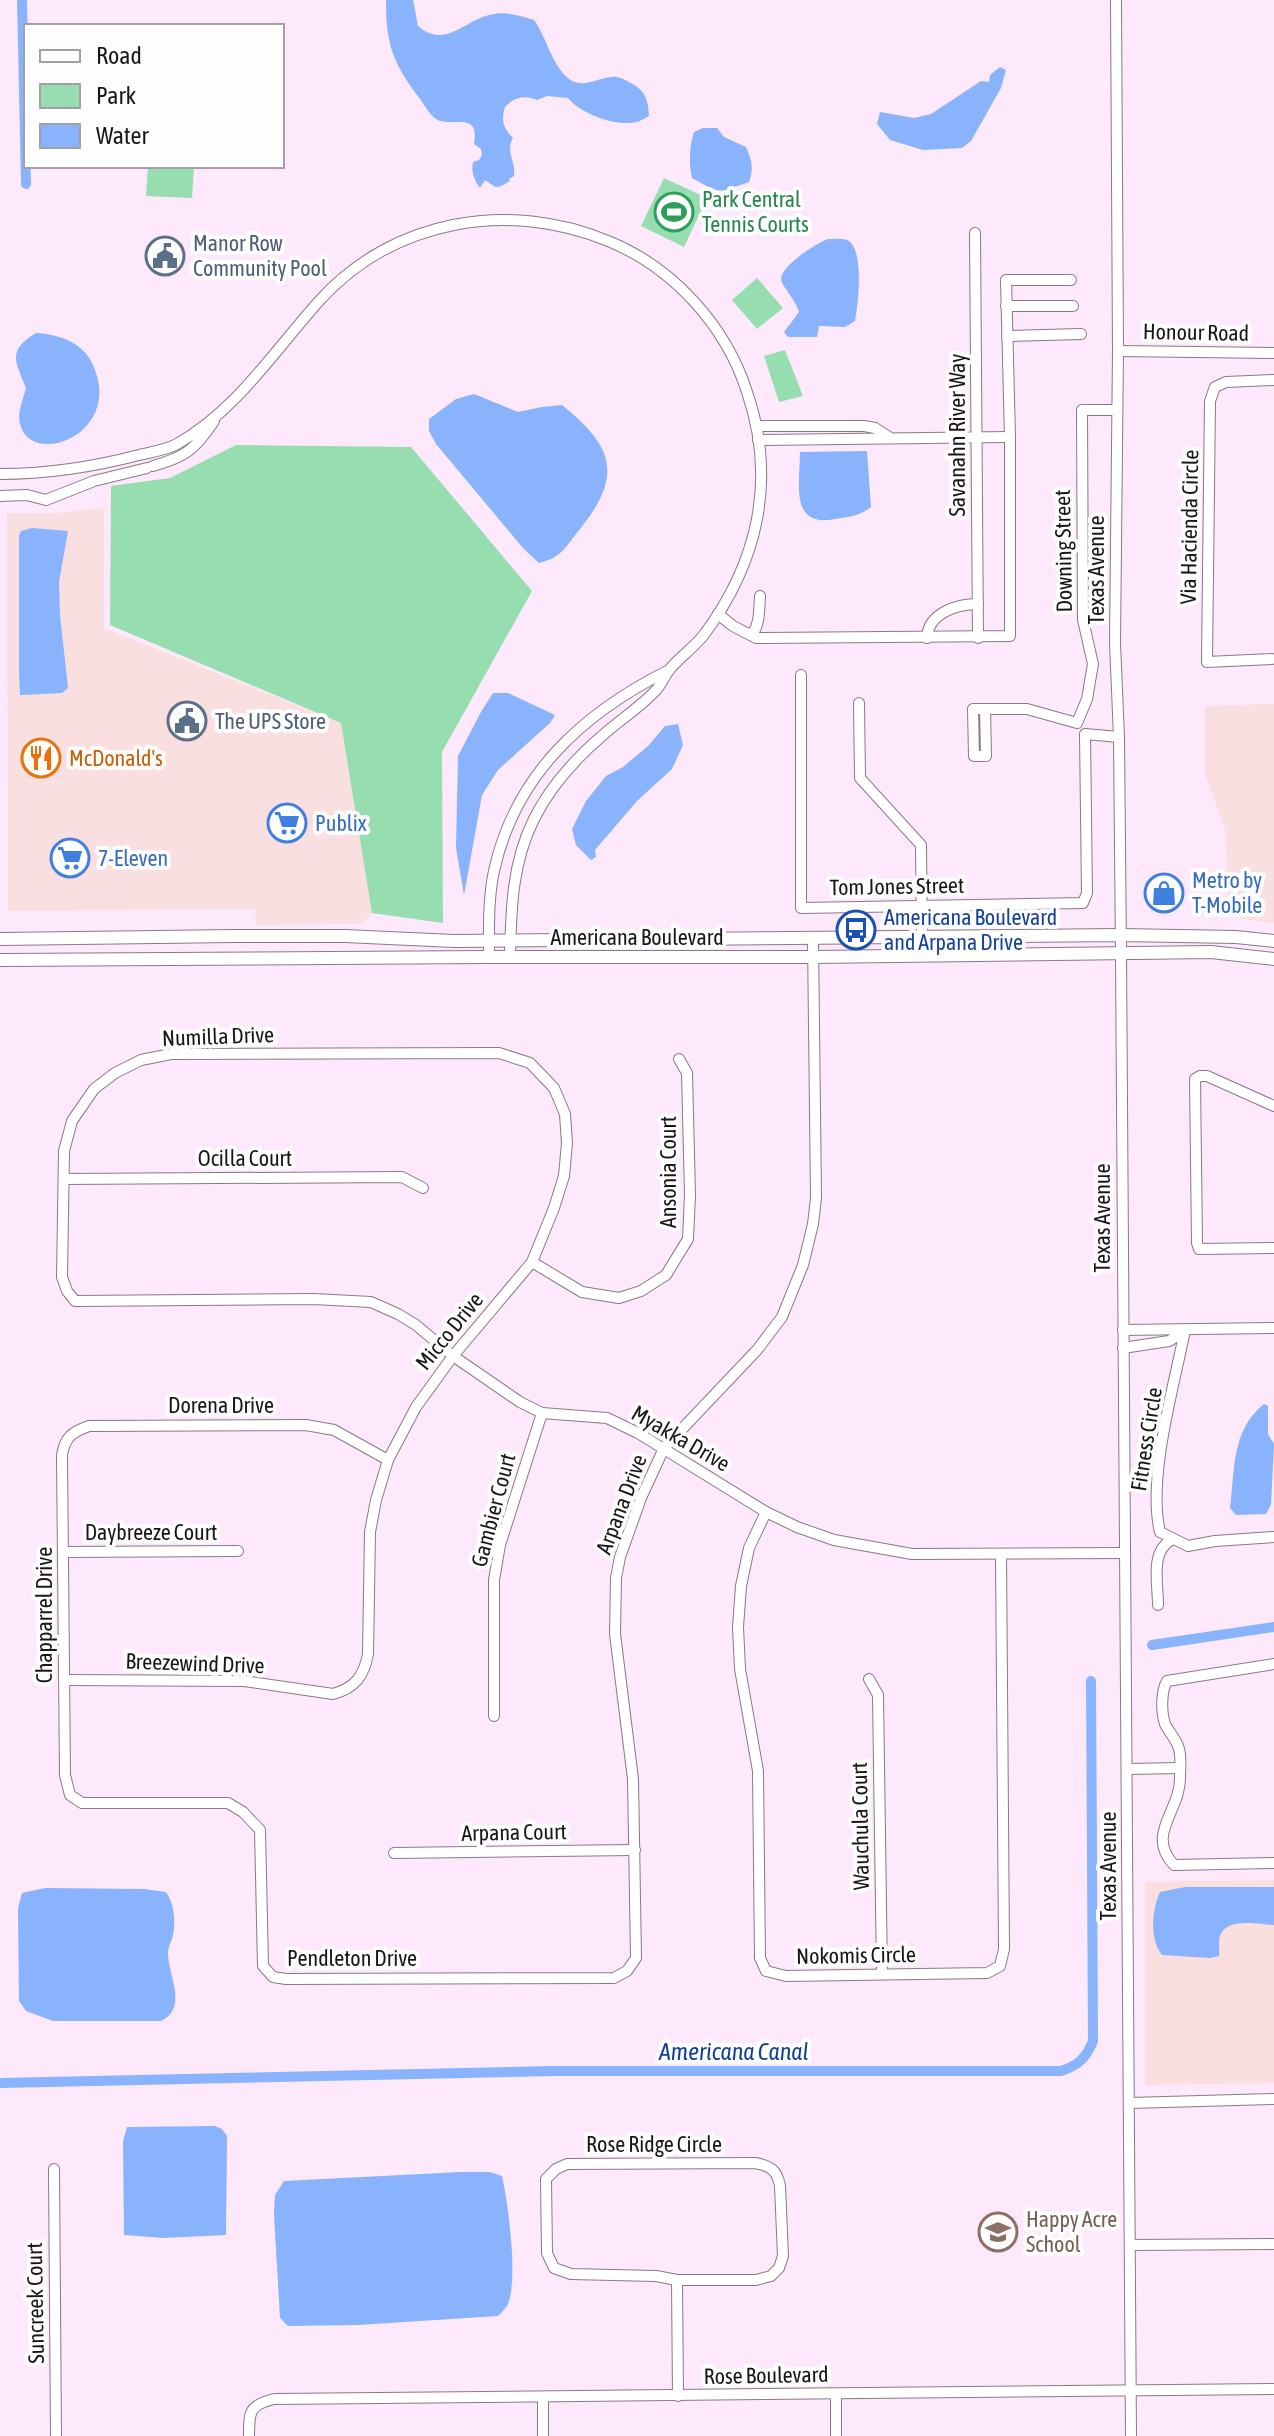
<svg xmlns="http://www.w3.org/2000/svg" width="1274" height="2436" font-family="'Asap Condensed',sans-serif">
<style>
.commercial{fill:#fadfe0}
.education{fill:#fadfde}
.green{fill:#96ddaf}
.water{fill:#89b3fd}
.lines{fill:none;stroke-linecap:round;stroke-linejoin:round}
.canal{stroke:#89b3fd;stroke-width:10}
.minor-casing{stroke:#8a7888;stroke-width:12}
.major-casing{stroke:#8a7888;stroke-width:14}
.minor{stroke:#fff;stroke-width:10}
.major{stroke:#fff;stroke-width:12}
.labels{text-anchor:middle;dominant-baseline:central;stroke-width:8;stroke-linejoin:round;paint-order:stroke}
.leisure-label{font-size:22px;fill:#27864d;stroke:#fdfdfd;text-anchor:start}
.service-label{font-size:22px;fill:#4e5e75;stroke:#fdfdfd;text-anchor:start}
.street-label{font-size:22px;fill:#1b151b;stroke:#fdfdfd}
.food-label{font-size:22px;fill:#c56008;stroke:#fdfdfd;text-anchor:start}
.shop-label{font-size:22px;fill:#366cbe;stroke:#fdfdfd;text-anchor:start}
.transit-label{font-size:22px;fill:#164399;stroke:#fdfdfd;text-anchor:start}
.education-label{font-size:22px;fill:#785e54;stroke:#fdfdfd;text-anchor:start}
.water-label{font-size:24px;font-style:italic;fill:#124194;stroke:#fdfdfd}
</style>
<rect width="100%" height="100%" fill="#fde9fb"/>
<g class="commercial">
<polygon points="104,508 104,628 341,723 372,913 361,924 256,925 255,909 8,911 7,513 58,513"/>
<polygon points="1274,704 1274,923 1243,919 1229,913 1225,829 1205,775 1205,706"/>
</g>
<polygon class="education" points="1274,1880 1274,2083 1145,2085 1145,1882"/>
<g class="green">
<polygon points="148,166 194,166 192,198 146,196"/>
<polygon points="664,178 707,198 684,247 641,226"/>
<polygon points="757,278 783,308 757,329 732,300"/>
<polygon points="785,350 803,396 779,402 764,356"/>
<polygon points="236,445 411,447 532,591 442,752 443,923 372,913 341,723 110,625 111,486 170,478"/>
</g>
<g class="water">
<path d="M 386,0 L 413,0 L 418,26 C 445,49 464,21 489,15 C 505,11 519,15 534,20 C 547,38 551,64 569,79 C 582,89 598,78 611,77 C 617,76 624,79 629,82 C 645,90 648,98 649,116 C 648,117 638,122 637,122 C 616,127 581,114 568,98 L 547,96 L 537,100 C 525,95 514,97 505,107 C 501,120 503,128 513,138 C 505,152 516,161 514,176 L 509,179 L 510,181 C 495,190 497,188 485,180 L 480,188 C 474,180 471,172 473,162 L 479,160 L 482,155 L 481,149 L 474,144 C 480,109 451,129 436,119 C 430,115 425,106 420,99 C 393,63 386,46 386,0 Z"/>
<polygon points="1000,67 1006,70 1001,88 971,141 962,148 923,150 890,140 877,124 880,112 914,118 931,114 981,81 989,82 990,75"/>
<path d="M 703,128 L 717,128 L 724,137 L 746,147 C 752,161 754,168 749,182 C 717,193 723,195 692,178 C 689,163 689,147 694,132 Z"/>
<path d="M 828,239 C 833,239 842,238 847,240 C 865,248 858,305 855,321 L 845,327 L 819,326 L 817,337 L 788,337 L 784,332 L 799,312 C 796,300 782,287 781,279 C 781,266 816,243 828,239 Z"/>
<path d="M 36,333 C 58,334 82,342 92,363 C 126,434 31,469 20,424 C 17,412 23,400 26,388 C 16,362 6,351 36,333 Z"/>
<path d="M 474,394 L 518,412 L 542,407 L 562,405 C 614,447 623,475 580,529 C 565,547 563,557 539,563 L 523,548 L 436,444 L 429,431 L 429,419 L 456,399 Z"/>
<path d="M 867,451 L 871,507 C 860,516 849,517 835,519 C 789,528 800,483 800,452 Z"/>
<polygon points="32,528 68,531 59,582 60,615 68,688 62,693 23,695 20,695 19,673 19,536 21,531"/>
<polygon points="493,693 508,693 555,715 550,723 498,770 482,795 464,895 456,848 458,756 481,712"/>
<polygon points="678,724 683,745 672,769 637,801 595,850 596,857 591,860 576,845 572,829 586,801 606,776 623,767 648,746 665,726"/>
<path d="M 1264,1404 L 1268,1406 L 1268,1434 L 1274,1444 L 1271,1505 L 1266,1514 L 1236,1515 L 1230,1508 C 1235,1471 1231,1430 1264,1404 Z"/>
<path d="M 1185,1887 L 1274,1887 L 1274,1925 C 1259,1924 1226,1917 1220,1936 C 1218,1942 1220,1950 1219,1956 L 1210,1958 L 1162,1955 C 1149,1939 1152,1910 1160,1892 Z"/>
<path d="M 45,1888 L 144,1889 L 166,1892 C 174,1903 176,1921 173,1935 C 172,1940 168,1947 168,1953 C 168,1976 189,2007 161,2021 L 53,2021 L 26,2011 L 19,2001 L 18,1908 L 22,1893 Z"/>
<polygon points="215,2126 222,2129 227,2136 226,2235 163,2238 124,2235 123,2141 127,2127"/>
<path d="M 461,2172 L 490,2172 L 502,2176 C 508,2203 519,2282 507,2306 C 504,2310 501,2313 498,2316 L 358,2325 L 288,2326 L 280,2318 L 274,2215 L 275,2195 L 284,2181 Z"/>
</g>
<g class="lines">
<g class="canal">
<polyline points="22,0 26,184"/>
<polyline points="1152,1645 1274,1627"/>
<path d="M 0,2083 L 553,2071 L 1061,2071 C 1079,2065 1086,2058 1093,2041 L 1091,1681"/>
</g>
<defs>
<g id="minor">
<polyline points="1116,0 1118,351 1115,643 1119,737 1121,954 1131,2436"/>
<polyline points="975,233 978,638"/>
<polyline points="1006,306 1073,306"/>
<polyline points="1007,336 1081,334"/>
<polyline points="1118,351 1274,353"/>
<polyline points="756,426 864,426 875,428 889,437"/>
<polyline points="758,440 1010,437"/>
<path d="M 153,466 C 185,457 195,450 214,421"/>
<path d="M 0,474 C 48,474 93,467 139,455 C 151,452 166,450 177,444 C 236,411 275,350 320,300 C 394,219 509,200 608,241 C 673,267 726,326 747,392 C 777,480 758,563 703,636 C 693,648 680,657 670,669 C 665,675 662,683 657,689 C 642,706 621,719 603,735 C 576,758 550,787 534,819 C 512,863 511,909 510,957"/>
<polyline points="0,496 27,495 46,500 94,481 147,468"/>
<polyline points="718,614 733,626 756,638 1010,636 1010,437 1006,280 1071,280"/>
<path d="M 752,635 C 760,624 759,610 760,596"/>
<path d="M 927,638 C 928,613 957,604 978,604"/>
<polyline points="1272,659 1207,662 1210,401 1215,387 1226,382 1274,380"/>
<polyline points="801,675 801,908 1083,903 1087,893 1085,734 1119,737"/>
<polyline points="859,703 860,778 921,845 922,938"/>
<polyline points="985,709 986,756 974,756 973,709 1027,709 1077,723 1087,699 1093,664 1083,620 1082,410 1117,410"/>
<path d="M 489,957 C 489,928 488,899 494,871 C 515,775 582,714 667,671"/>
<polyline points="1274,1106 1207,1076 1200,1076 1195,1079 1197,1243 1199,1249 1274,1248"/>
<polyline points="64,1179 402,1177 423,1188"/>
<polyline points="532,1262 582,1292 619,1298 641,1291 666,1275 688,1239 690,1195 687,1073 679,1059"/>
<polyline points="1123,1330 1274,1328"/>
<path d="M 1185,1330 C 1174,1387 1147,1477 1160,1532 L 1188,1546 L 1215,1541 L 1274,1537"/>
<polyline points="1123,1348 1169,1341 1184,1332"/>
<path d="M 388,1460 L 334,1430 L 306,1425 L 89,1426 C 72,1432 65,1437 62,1455 L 65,1775 L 70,1795 L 82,1803 L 228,1803 L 243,1812 L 260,1830 L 263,1966 L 273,1977 L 286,1979 L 614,1978 L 627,1971 L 636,1958 L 633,1779 L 615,1634 L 616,1578 L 620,1557 L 641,1498 L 664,1448 L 757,1350 L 782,1317 L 803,1265 L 813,1224 L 816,1198 L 813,939"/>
<polyline points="766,1512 749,1548 741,1586 738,1627 740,1669 758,1771 760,1958 766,1971 786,1976 987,1973 1000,1966 1004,1949 1001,1554"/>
<polyline points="64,1552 238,1551"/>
<path d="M 1158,1605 C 1158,1583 1150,1552 1171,1540"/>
<path d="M 1274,1664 L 1167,1681 C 1161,1691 1161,1712 1165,1724 C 1169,1732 1175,1738 1178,1746 C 1182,1755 1180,1768 1180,1777 C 1181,1811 1145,1834 1174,1865 L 1274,1863"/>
<polyline points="869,1679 878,1695 882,1974"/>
<path d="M 64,1680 L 244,1681 L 333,1694 C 355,1688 364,1676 368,1654 L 370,1532 L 376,1500 L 388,1460 L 416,1407 L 453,1356 L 532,1262 L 554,1208 L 564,1176 L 567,1143 L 565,1114 L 554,1088 L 530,1063 L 499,1053 L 171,1054 L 141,1060 L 115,1073 L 94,1089 L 72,1121 L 64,1151 L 62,1277 L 67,1291 L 75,1301 L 313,1299 L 371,1302 L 398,1314 L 416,1325 L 453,1356 L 520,1402 L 542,1413 L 607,1418 L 638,1433 L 766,1512 L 797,1527 L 834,1540 L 912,1554 L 1124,1553"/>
<polyline points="494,1716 494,1580 500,1545 542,1413"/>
<polyline points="1127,1769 1180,1768"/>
<polyline points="394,1853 635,1850"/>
<polyline points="1129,2103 1274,2099"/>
<path d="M 755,2163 C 771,2166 777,2170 780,2186 L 783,2256 L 779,2268 L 771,2276 L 756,2280 L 677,2280 L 656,2276 L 571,2274 L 554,2268 L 547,2253 L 546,2179 L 556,2169 L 567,2164 Z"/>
<polyline points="54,2169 56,2436"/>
<polyline points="1130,2245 1274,2244"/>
<polyline points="677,2280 678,2396"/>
<polyline points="543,2397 543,2436"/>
<path d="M 249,2436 C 249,2412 249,2405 274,2399 L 1274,2389"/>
<polyline points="836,2436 836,2394"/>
</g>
<g id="major">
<polyline points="0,939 234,936 345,936 454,941 1121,935 1236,937 1274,941"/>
<polyline points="0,960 489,957 814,957 1211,952 1274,959"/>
</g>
</defs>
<use href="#minor" class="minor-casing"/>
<use href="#major" class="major-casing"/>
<use href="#minor" class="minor"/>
<use href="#major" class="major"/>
</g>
<defs>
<symbol id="stadium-ring" viewBox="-11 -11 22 22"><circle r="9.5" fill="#fdfdfd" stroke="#2e9e5b" stroke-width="1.5"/><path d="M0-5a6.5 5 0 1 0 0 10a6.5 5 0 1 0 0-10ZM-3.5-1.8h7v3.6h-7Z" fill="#2e9e5b"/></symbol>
<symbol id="civic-ring" viewBox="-11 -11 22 22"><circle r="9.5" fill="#fdfdfd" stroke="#5c6f8a" stroke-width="1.5"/><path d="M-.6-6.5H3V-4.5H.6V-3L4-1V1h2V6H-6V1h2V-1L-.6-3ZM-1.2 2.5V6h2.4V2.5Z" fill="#5c6f8a"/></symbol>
<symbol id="restaurant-ring" viewBox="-11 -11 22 22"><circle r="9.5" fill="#fdfdfd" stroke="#e8710a" stroke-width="1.5"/><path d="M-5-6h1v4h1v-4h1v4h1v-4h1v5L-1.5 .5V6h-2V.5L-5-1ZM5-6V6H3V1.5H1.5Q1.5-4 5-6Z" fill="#e8710a"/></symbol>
<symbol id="supermarket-ring" viewBox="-11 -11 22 22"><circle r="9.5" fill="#fdfdfd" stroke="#3f7fe0" stroke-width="1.5"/><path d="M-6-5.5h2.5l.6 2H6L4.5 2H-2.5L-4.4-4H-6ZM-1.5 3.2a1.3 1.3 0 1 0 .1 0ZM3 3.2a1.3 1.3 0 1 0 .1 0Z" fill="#3f7fe0"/></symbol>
<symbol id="shop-ring" viewBox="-11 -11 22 22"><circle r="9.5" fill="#fdfdfd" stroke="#3f7fe0" stroke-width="1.5"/><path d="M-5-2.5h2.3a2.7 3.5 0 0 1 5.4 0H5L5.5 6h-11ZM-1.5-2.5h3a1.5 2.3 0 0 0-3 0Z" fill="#3f7fe0"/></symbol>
<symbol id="bus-ring" viewBox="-11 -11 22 22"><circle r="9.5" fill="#fdfdfd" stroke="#1a4fb4" stroke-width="1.5"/><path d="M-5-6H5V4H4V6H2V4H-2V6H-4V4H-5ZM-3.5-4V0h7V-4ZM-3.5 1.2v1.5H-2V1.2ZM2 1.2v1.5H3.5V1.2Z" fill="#1a4fb4"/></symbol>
<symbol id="school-ring" viewBox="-11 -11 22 22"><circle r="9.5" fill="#fdfdfd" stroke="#8d6e63" stroke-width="1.5"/><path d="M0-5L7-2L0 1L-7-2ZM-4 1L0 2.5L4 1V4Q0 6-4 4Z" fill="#8d6e63"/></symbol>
</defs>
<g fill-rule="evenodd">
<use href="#stadium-ring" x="652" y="190" width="44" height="44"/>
<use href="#civic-ring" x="143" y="234" width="44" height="44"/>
<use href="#civic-ring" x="165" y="699" width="44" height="44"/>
<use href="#restaurant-ring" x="19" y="736" width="44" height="44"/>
<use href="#supermarket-ring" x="265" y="801" width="44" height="44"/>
<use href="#supermarket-ring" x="48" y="836" width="44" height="44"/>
<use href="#shop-ring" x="1142" y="871" width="44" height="44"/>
<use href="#bus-ring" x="834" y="908" width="44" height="44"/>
<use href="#school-ring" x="976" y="2210" width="44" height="44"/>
</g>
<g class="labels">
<g class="leisure-label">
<text x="702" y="199">Park Central<tspan x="702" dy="25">Tennis Courts</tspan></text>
</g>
<g class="service-label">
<text x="193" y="243">Manor Row<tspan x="193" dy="25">Community Pool</tspan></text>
<text x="215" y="721">The UPS Store</text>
</g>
<g class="street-label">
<text transform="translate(1196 332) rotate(1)">Honour Road</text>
<text transform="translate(957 435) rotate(-90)">Savanahn River Way</text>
<text transform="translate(1189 527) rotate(-89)">Via Hacienda Circle</text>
<text transform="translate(1063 551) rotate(-91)">Downing Street</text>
<text transform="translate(1096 570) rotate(-90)">Texas Avenue</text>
<text transform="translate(897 886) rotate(-1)">Tom Jones Street</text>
<text x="637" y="937">Americana Boulevard</text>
<text transform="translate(218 1036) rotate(-2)">Numilla Drive</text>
<text x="245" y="1158">Ocilla Court</text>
<text transform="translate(668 1172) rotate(-90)">Ansonia Court</text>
<text transform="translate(1102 1218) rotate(-90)">Texas Avenue</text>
<text transform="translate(449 1331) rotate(-51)">Micco Drive</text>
<text x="221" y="1405">Dorena Drive</text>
<text transform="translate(681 1438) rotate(30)">Myakka Drive</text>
<text transform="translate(1146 1439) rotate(-81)">Fitness Circle</text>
<text transform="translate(621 1504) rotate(-69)">Arpana Drive</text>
<text transform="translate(493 1510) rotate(-75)">Gambier Court</text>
<text x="151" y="1532">Daybreeze Court</text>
<text transform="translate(44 1615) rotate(-90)">Chapparrel Drive</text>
<text transform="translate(195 1663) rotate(2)">Breezewind Drive</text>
<text transform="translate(860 1826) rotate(-91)">Wauchula Court</text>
<text transform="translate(514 1832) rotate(-1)">Arpana Court</text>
<text transform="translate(1108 1866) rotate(-90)">Texas Avenue</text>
<text transform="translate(856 1955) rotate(-1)">Nokomis Circle</text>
<text x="352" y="1958">Pendleton Drive</text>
<text x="654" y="2144">Rose Ridge Circle</text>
<text transform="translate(35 2303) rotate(-91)">Suncreek Court</text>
<text transform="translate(766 2375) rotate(-1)">Rose Boulevard</text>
</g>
<g class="food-label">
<text x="69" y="758">McDonald's</text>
</g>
<g class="shop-label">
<text x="315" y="823">Publix</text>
<text x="98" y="858">7-Eleven</text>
<text x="1192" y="880">Metro by<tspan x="1192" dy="25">T-Mobile</tspan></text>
</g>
<g class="transit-label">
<text x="884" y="917">Americana Boulevard<tspan x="884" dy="25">and Arpana Drive</tspan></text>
</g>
<g class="education-label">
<text x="1026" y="2219">Happy Acre<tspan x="1026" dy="25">School</tspan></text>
</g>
<g class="water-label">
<text x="734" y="2051">Americana Canal</text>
</g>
</g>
<rect x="24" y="24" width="260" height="144" fill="#fdfdfd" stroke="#a3a0a3" stroke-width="2"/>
<rect x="40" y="50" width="40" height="12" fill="#ffffff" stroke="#a3a0a3" stroke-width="2"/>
<text x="96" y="64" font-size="24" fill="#1b151b">Road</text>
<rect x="40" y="84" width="40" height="24" fill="#96ddaf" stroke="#a3a0a3" stroke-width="2"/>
<text x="96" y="104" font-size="24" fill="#1b151b">Park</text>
<rect x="40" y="124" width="40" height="24" fill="#89b3fd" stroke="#a3a0a3" stroke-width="2"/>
<text x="96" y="144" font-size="24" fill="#1b151b">Water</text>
</svg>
